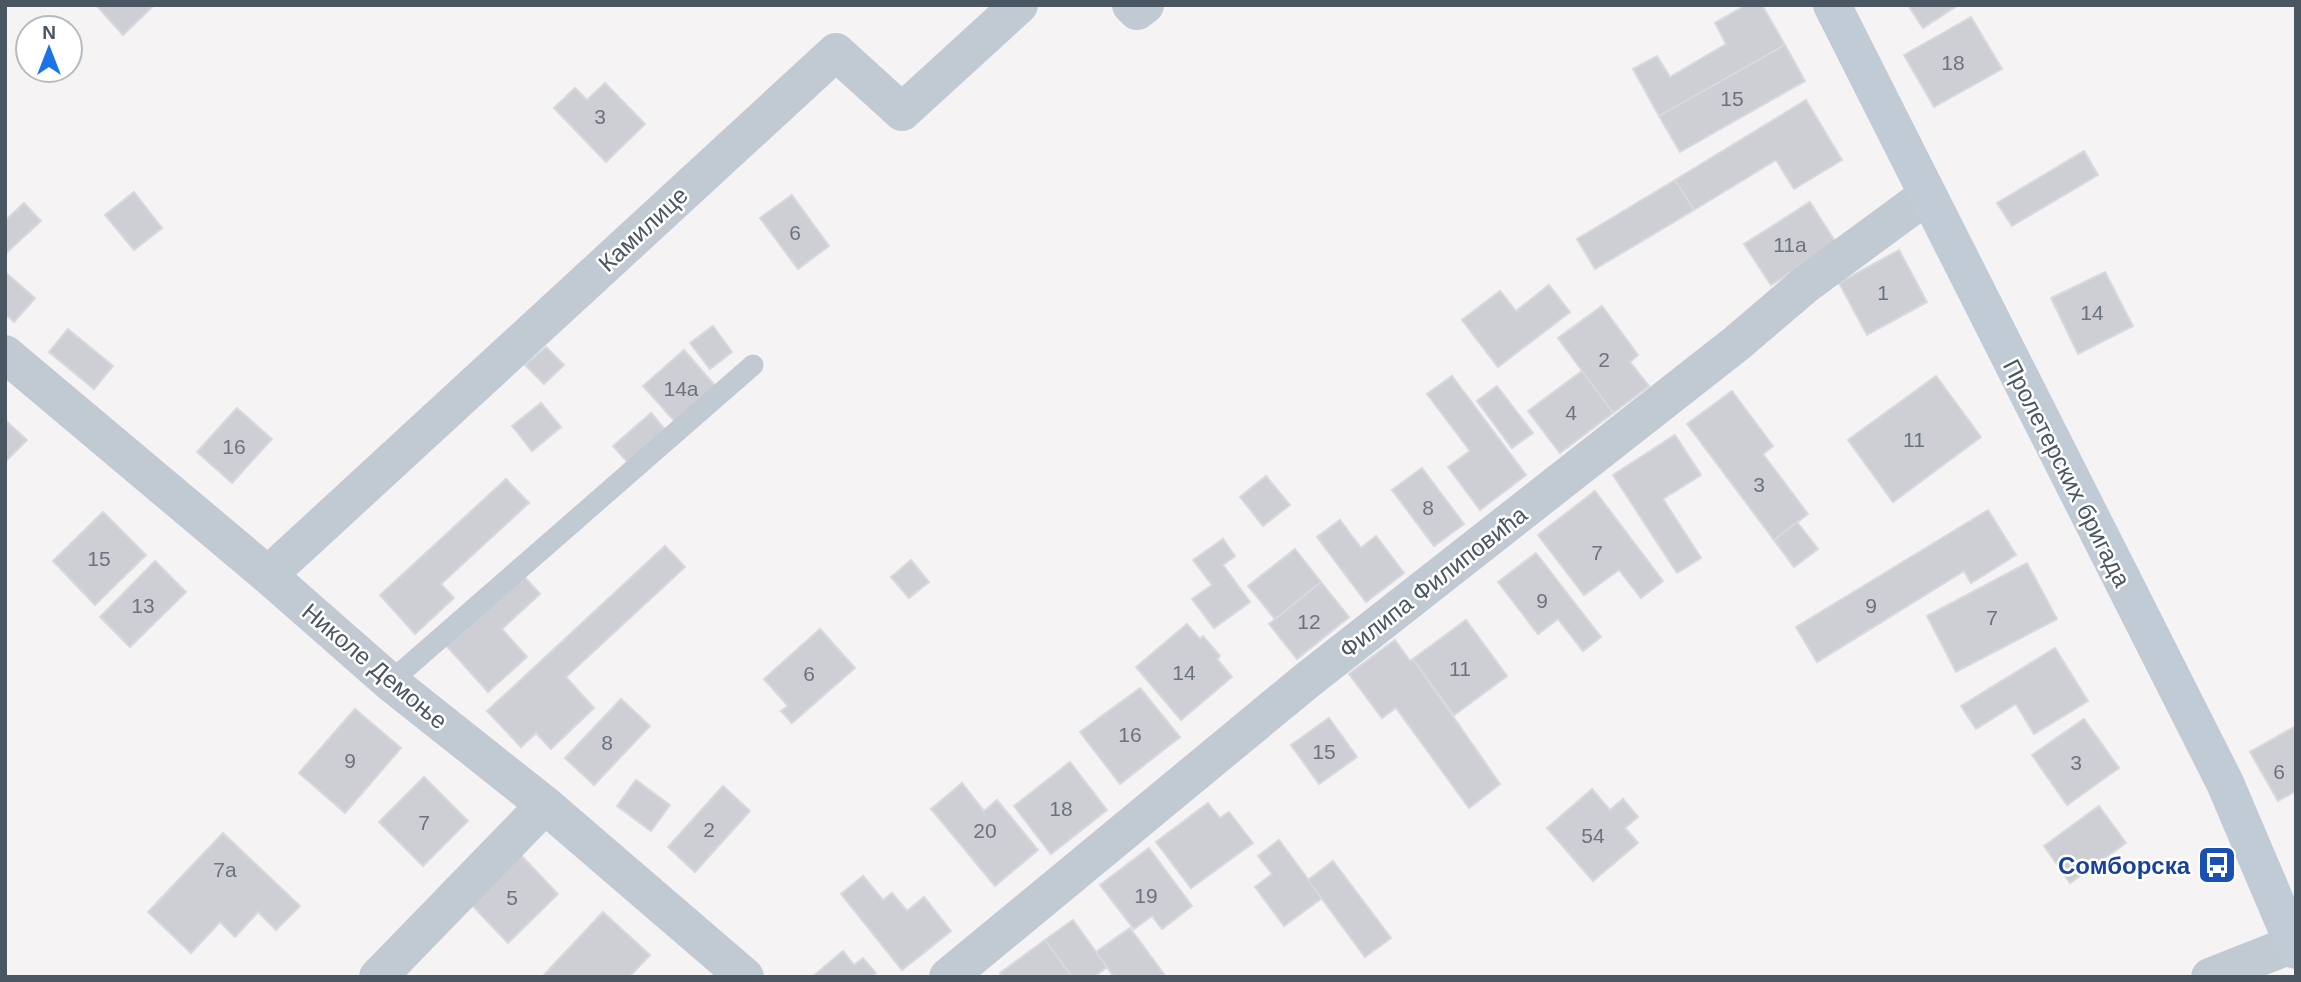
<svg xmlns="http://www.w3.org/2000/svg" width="2301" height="982" font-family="Arial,sans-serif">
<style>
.building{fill:#cdcfd5;stroke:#d7d9de;stroke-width:2}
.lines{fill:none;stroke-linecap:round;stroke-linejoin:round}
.lane{stroke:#c1cad2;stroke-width:21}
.street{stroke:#c1cad2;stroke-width:38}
.secondary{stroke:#c1cbd6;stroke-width:38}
.labels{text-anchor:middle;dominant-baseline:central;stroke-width:5;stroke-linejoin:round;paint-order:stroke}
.number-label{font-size:21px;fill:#6b747e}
.street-label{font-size:24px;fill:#4a5661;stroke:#fff}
.transit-label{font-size:24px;font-weight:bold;fill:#164399;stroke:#fff;text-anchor:end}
</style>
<rect width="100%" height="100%" fill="#f5f3f3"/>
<g class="building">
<polygon points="96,5 154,5 123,35"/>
<polygon points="1746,5 1762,5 1785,45 1659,116 1633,69 1657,56 1670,77 1726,44 1715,23"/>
<polygon points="1908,5 1958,5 1923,28"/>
<polygon points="1971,17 2002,69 1934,107 1904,55"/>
<polygon points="1785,45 1805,81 1680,152 1659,116"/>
<polygon points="605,83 645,124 606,162 554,108 575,88 587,100"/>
<polygon points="1806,100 1842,160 1794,189 1776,160 1694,210 1675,180"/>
<polygon points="2084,151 2098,175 2012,226 1997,203"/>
<polygon points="1675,180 1694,210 1595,269 1577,239"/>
<polygon points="134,192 162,228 134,250 105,215"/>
<polygon points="792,195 829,246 798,269 760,218"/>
<polygon points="1810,202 1836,243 1771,285 1744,244"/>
<polygon points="24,203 41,221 5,254 5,221"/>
<polygon points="1899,250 1927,302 1867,335 1839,283"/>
<polygon points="5,272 35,298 14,322 5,314"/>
<polygon points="2105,272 2133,326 2078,354 2051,298"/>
<polygon points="1549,285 1570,312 1498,367 1462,320 1500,291 1516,311"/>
<polygon points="1602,306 1638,355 1630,362 1649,386 1613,413 1558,338"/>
<polygon points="713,326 732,352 710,369 690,343"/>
<polygon points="68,329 113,366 94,389 49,352"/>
<polygon points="546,347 564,365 544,384 525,365"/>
<polygon points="684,350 718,389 678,425 643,386"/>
<polygon points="1582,371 1613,413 1560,453 1528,411"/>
<polygon points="1452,376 1526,475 1480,510 1448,467 1470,451 1427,394"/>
<polygon points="1936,376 1981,437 1893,502 1848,440"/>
<polygon points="1497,386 1533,433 1512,448 1477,401"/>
<polygon points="1732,391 1773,446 1763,454 1808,514 1774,540 1687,424"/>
<polygon points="541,403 561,427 532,451 512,426"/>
<polygon points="237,408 272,439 232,483 197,452"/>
<polygon points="651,413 669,434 631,466 613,446"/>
<polygon points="5,420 27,440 5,462"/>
<polygon points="1675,435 1701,475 1663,499 1701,558 1677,573 1613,475"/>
<polygon points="1422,468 1464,524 1434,546 1392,490"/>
<polygon points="1266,476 1290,505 1263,526 1240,497"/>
<polygon points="506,479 529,503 441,584 454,598 415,634 380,595"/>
<polygon points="1595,491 1663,581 1641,598 1619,570 1584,595 1538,535"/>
<polygon points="1988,510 2016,555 1971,583 1964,571 1817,662 1796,627"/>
<polygon points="103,512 146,555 95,605 53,561"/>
<polygon points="1340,520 1361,548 1376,536 1404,573 1366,602 1317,537"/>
<polygon points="1797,522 1818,549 1794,567 1774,540"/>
<polygon points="1223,539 1235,556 1223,565 1250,602 1214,628 1192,599 1212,585 1193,560"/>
<polygon points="665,546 685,567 566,677 594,708 551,749 536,733 521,747 487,711"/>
<polygon points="1295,549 1321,582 1275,619 1248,586"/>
<polygon points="1536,553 1601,637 1583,651 1558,619 1538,634 1498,582"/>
<polygon points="911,560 929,582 909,598 891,577"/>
<polygon points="155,561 186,592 130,647 100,617"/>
<polygon points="2027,563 2057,619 1956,672 1927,616"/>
<polygon points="522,574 540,594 502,629 527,657 488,692 444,643"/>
<polygon points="1321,582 1349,617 1297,659 1269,624"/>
<polygon points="1466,620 1507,676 1454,715 1413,659"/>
<polygon points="1187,624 1200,639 1203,636 1220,656 1217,659 1232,677 1181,720 1136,667"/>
<polygon points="820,629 855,668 792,723 781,711 788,706 764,679"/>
<polygon points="1395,640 1410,661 1413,659 1500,784 1469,808 1396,708 1382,718 1349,674"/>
<polygon points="2055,648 2088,701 2034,734 2016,704 1976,729 1961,706"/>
<polygon points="1140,688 1180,737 1120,784 1080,732"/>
<polygon points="621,699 650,726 594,785 565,758"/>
<polygon points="355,709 401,748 345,813 299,773"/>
<polygon points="1329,718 1357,757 1319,784 1291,745"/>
<polygon points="2084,719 2119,768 2067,805 2032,755"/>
<polygon points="2296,726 2296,791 2278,801 2250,752"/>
<polygon points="1070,762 1107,810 1051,854 1014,806"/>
<polygon points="424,777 468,821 423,866 379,822"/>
<polygon points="636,780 670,805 651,831 617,806"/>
<polygon points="962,783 984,811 997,800 1038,850 995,886 931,809"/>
<polygon points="723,786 750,811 695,872 668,847"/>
<polygon points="1592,789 1610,810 1623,799 1638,817 1625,828 1638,843 1593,881 1547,828"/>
<polygon points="1208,803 1220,818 1229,812 1253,843 1191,888 1156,842"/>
<polygon points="2099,806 2126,843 2070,883 2044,846"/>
<polygon points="223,833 300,906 276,930 258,912 235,937 220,922 191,953 148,912"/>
<polygon points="1279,840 1322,898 1284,926 1255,887 1272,874 1258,856"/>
<polygon points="1149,848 1192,906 1162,929 1152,916 1134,929 1100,885"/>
<polygon points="517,851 558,894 508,943 467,900"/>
<polygon points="1333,861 1391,938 1365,957 1308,880"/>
<polygon points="863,876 883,900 892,893 907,911 924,897 951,931 902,970 841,894"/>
<polygon points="603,912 650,955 629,977 542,977"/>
<polygon points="1073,920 1107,967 1094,977 1072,977 1045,940"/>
<polygon points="1130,928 1166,977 1114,977 1096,952"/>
<polygon points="1045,940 1072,977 1002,977 1000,973"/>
<polygon points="843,951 854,965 863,958 876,973 871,977 812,977"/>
</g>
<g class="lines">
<polyline class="lane" points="390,682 753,365"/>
<g class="street">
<polyline points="1131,5 1137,11 1145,5"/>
<polyline points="5,354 268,575 390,682 545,805 745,977"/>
<polyline points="268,575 836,52 902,112 1019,5"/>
<polyline points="378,977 545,805"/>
<polyline points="948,977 1305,682 1737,343 1805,285 1926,196"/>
<polyline points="2210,977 2296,943"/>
</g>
<polyline class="secondary" points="1832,5 2225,783 2296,950"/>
</g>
<defs>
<symbol id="bus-square" viewBox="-11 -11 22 22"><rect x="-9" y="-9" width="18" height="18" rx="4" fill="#1a4fb4" stroke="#fff"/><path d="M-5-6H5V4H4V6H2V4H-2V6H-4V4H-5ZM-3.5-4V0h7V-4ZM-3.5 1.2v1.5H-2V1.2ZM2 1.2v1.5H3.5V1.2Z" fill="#fff"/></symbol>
</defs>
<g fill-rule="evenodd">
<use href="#bus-square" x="2195" y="843" width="44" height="44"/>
</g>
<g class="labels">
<g class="number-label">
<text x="1953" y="62">18</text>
<text x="1732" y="98">15</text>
<text x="600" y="116">3</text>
<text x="795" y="232">6</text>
<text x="1790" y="244">11a</text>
<text x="1883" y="292">1</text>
<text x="2092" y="312">14</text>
<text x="1604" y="359">2</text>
<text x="681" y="388">14a</text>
<text x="1571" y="412">4</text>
<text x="1914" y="439">11</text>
<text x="234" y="446">16</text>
<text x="1759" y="484">3</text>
<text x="1428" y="507">8</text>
<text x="1597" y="552">7</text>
<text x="99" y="558">15</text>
<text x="1542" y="600">9</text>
<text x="143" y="605">13</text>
<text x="1871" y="605">9</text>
<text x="1992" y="617">7</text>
<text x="1309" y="621">12</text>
<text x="1460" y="668">11</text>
<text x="1184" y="672">14</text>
<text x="809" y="673">6</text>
<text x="1130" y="734">16</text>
<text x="607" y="742">8</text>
<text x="1324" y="751">15</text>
<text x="350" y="760">9</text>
<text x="2076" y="762">3</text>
<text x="2279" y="771">6</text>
<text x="1061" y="808">18</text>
<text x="424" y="822">7</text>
<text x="709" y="829">2</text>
<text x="985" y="830">20</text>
<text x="1593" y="835">54</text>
<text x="225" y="869">7a</text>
<text x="1146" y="895">19</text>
<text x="512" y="897">5</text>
</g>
<g class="street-label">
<text transform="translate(643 229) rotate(-43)">Камилице</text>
<text transform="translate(2067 473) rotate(63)">Пролетерских бригада</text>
<text transform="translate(1433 582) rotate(-38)">Филипа Филиповића</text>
<text transform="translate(375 666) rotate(40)">Николе Демоње</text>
</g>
<g class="transit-label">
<text x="2190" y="865">Сомборска</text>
</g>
</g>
<rect width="2301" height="982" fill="none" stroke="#4a5661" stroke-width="14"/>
<g transform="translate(49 49)"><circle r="33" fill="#ffffff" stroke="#b7bbc0" stroke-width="2"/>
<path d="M0-5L12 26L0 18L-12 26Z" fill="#1a73e8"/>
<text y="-10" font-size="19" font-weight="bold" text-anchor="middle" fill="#4a5661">N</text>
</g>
</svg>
